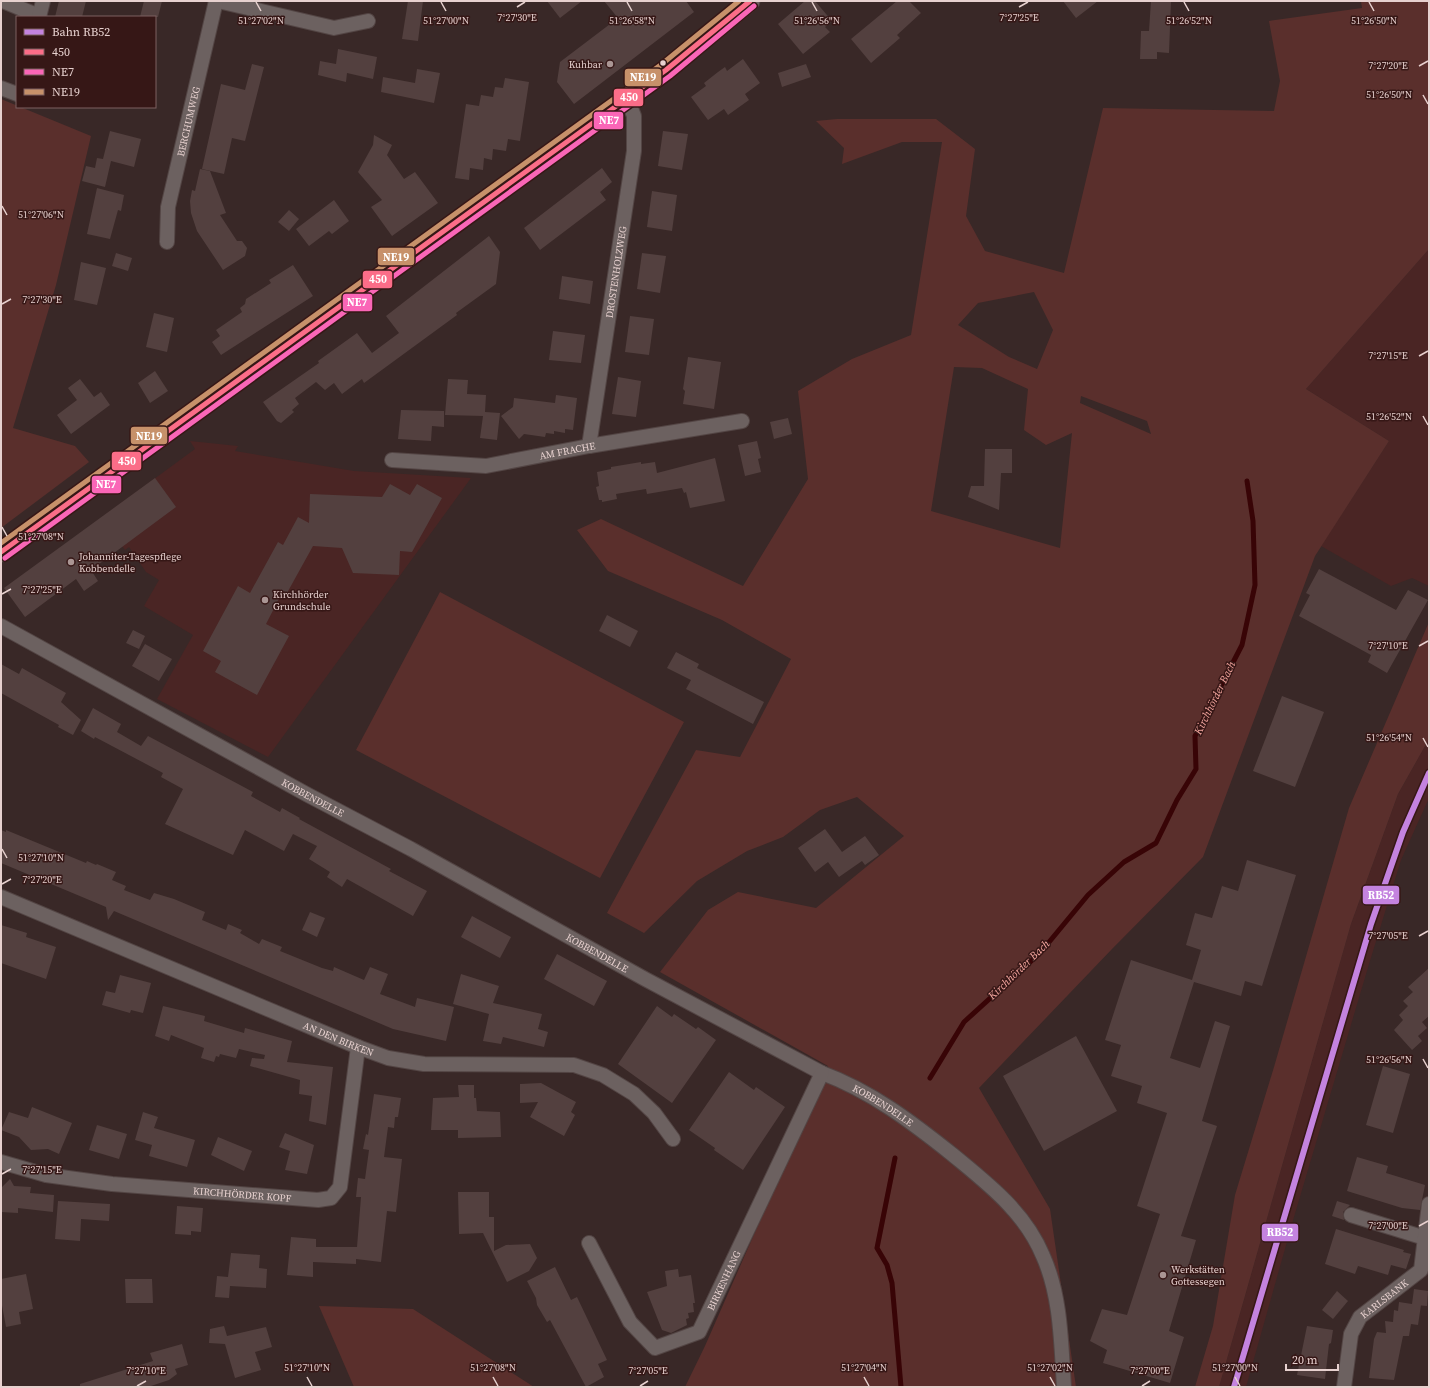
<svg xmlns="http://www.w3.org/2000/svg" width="1430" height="1388" font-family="'Source Serif 4',serif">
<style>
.built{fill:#4a2524}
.green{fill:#5a2f2c;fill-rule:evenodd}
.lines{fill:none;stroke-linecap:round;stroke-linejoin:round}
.stream{stroke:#380406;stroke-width:5}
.building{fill:#53403f}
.street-casing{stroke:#534544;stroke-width:16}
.secondary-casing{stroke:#534544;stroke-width:21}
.street{stroke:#6c6160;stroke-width:14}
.secondary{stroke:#706362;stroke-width:19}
.bus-1-casing{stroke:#361716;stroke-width:8}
.bus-2-casing{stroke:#361716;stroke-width:8}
.bus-3-casing{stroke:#361716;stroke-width:8}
.bus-1{stroke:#fb6d88;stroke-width:5}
.bus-2{stroke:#fa66b7;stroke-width:5}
.bus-3{stroke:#c7916a;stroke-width:5}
.rail-1-casing{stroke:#361716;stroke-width:9}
.rail-1{stroke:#c483df;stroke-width:6}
.ticks{fill:none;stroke:#e7d1cf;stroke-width:1.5}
.bus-dot{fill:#e7d1cf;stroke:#361716;stroke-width:1.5}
.poi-dot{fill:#aa9694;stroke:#361716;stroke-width:1.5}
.labels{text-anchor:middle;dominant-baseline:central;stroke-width:3;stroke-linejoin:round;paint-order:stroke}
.poi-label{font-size:10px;fill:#e7d1cf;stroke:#361716;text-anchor:start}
.street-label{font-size:10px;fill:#e7d1cf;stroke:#361716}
.water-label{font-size:11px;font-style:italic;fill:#f7a8a1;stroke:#361716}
.ticks-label{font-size:10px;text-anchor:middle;fill:#e7d1cf;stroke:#361716;stroke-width:3;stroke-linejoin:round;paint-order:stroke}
.line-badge{stroke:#361716;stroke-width:1.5}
.badge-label{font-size:11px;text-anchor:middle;font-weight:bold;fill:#fff}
</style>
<rect width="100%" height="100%" fill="#392827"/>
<g class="built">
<polygon points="1429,249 1429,586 1412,578 1391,586 1321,546 1389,441 1306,389"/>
<polygon points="190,441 238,446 235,451 354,471 471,478 268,757 157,699 193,635 144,606 159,580 146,572 129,547 125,550 101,518 195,449"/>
<polygon points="1429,739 1429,798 1401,860 1369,964 1294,1217 1246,1387 1219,1387 1351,924 1398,794"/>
</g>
<g class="green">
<path d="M 1361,1 L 1429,1 L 1429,249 L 1306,389 L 1389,441 L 1315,556 L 1203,857 L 1112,949 L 979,1088 L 1050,1209 L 1076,1387 L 685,1387 L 705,1346 L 828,1066 L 660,972 L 708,910 L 738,892 L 816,908 L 904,836 L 857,797 L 820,810 L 783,837 L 747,851 L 697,881 L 644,933 L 607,913 L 696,750 L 740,757 L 791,659 L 722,620 L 608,571 L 577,530 L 601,519 L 743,586 L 808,479 L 798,391 L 852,359 L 911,335 L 942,142 L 902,142 L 842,164 L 844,148 L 816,121 L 837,119 L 936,119 L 975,149 L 966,216 L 985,251 L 1064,273 L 1103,108 L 1274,111 L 1280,81 L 1269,21 L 1362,8 ZM 1034,292 L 1053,330 L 1037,369 L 1009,357 L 958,325 L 978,303 ZM 954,367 L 982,368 L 1028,389 L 1024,430 L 1046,445 L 1072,433 L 1060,548 L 931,511 ZM 1081,396 L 1147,421 L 1151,434 L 1080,403 Z"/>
<polygon points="1,99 91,136 56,285 13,428 75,446 89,462 1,528"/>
<polygon points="440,592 684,722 600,878 356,750"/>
<polygon points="1429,622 1429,739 1398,794 1351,924 1219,1387 1195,1387 1213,1326 1235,1195 1274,1067 1349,808"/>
<polygon points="319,1306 413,1309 534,1387 354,1387"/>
</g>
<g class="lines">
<g class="stream">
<polyline points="930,1078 964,1022 1040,953 1088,895 1124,862 1156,843 1177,800 1196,769 1195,736 1242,645 1255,585 1253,521 1247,481"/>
<polyline points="895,1158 877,1248 887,1265 892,1283 901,1387"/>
</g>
</g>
<g class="building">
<polygon points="59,1 86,1 82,17 55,17"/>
<polygon points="144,1 162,1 158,17 140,17"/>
<polygon points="408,1 423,1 418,41 402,39"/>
<polygon points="547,1 582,1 560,18"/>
<polygon points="604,1 686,1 694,12 574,104 557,82 560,62 618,18"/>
<polygon points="805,1 815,1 832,21 825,27 830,32 803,54 778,24"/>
<polygon points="897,1 909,1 921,13 897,35 900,38 871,63 851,39"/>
<polygon points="1063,1 1098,1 1076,18"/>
<polygon points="1151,1 1171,1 1169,53 1157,52 1157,59 1140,59 1141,31 1149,31"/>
<polygon points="338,49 377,57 373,79 347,73 346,82 318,75 320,61 336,64"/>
<polygon points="743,59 760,83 745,94 749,100 728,115 724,109 708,120 691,97 706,86 704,83 718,72 725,67 727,71"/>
<polygon points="252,64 264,67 245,141 232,138 224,174 202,169 221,84 245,90"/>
<polygon points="806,64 811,77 782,87 778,73"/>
<polygon points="417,69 440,73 434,103 381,92 383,77 415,83"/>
<polygon points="505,78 529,82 520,141 508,139 506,151 493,149 492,160 484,158 483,170 470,168 469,180 455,178 466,104 479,106 481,95 493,97 495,87 503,88"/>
<polygon points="110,131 141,139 134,167 111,161 105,187 82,181 86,166 95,168 97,158 103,159"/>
<polygon points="663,131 688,134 682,170 658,166"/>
<polygon points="374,135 392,145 387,155 404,179 415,172 438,203 392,236 371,207 382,200 358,172 373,145"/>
<polygon points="602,168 612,182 600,192 606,200 540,250 524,228"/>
<polygon points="200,169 210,171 226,213 220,215 237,241 242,241 247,248 245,256 223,270 197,231 191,213 190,201 192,190 195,191"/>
<polygon points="97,188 124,195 121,211 118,210 110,239 87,234"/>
<polygon points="652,191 677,195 672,231 647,227"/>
<polygon points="334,200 349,221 332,234 329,231 309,246 296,229"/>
<polygon points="289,210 299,219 289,231 278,222"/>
<polygon points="489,236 500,252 496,284 456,313 457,315 364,383 362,379 342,394 334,383 325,390 316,382 295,398 299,404 292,410 294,412 281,423 277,421 263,402 319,363 318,361 357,333 372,353 399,333 386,316"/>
<polygon points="116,253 132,258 128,271 112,266"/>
<polygon points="642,253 666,256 660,293 637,289"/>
<polygon points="81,262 106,268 97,305 74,300"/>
<polygon points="293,265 313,296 221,355 212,342 220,336 216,330 242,312 240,308 245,304 246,299 271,283 269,280"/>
<polygon points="562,276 593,281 590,304 559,299"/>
<polygon points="154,313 174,318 167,352 146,347"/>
<polygon points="630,316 654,319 649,355 625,352"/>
<polygon points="553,331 585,335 581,363 549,360"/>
<polygon points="688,357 721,362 714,409 683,404 685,391 683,389"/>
<polygon points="155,371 168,391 150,403 138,383"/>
<polygon points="618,377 641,381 636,417 612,414"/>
<polygon points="80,379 94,397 101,392 110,405 71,434 57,415 77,400 68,388"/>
<polygon points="448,379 468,380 467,394 486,395 485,412 500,413 497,440 480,438 483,416 445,415"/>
<polygon points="556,395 577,398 573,430 565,429 565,433 554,431 554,434 546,433 545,437 524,434 519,439 501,416 513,407 514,398 555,403"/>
<polygon points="401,410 444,411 444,427 432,426 431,441 398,439"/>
<polygon points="788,418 792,434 774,439 770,422"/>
<polygon points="757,441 761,458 758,459 761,472 745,476 738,445"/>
<polygon points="985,449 1012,449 1012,473 1001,473 999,510 968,497 971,486 984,486"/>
<polygon points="715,458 725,501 690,508 686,492 684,493 682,488 647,494 646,489 616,494 617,499 602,502 602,500 599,500 596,487 599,486 597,472 611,469 611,467 641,462 641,464 655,462 657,473"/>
<polygon points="155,478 176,507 91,570 98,581 84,591 76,579 25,617 4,588"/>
<polygon points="390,484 410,495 417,484 442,498 412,552 400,551 399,575 353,573 342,548 313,546 287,593 283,591 266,624 289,636 257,695 215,672 221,661 203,651 238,586 250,593 278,542 283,545 298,517 309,523 310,494 382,497"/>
<polygon points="1319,569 1396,610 1408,590 1428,600 1387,673 1368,662 1371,655 1299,616 1310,595 1306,593"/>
<polygon points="607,615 638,631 630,647 599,631"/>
<polygon points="133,630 145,636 139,649 126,643"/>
<polygon points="145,644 172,659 159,681 132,666"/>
<polygon points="676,652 699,664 697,668 764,702 753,724 686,689 691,680 667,668"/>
<polygon points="1,664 19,674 22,668 66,693 61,702 81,720 73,735 58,727 59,725 1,693"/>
<polygon points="1282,696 1324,712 1295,787 1253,771"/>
<polygon points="93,708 121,724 117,732 141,746 148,736 240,785 253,792 251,796 280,812 282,808 300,818 299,819 391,869 389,871 427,891 413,916 347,879 342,887 327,877 330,872 309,859 317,846 293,834 284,851 245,830 233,855 165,824 183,789 161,777 163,773 95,737 94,739 81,731"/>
<polygon points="825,829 842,852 865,836 879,855 865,865 862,861 839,877 828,862 815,872 798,848"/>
<polygon points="1,830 6,832 6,830 86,863 87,861 96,865 97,864 116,872 112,880 126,886 124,890 150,900 154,893 174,899 205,912 202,920 226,930 228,924 242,930 240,933 259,944 262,939 282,947 280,951 322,968 333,971 334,967 364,980 370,967 388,974 380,994 415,1007 417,998 454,1007 446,1041 393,1029 114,911 108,920 106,907 1,863"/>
<polygon points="1247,860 1296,875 1262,986 1245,981 1241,996 1194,982 1170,1058 1200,1068 1215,1021 1230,1026 1202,1121 1217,1126 1181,1236 1196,1240 1169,1331 1184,1337 1170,1383 1103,1363 1107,1350 1090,1341 1102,1309 1127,1315 1160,1214 1137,1206 1167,1113 1137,1103 1142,1086 1111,1076 1121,1045 1105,1040 1131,960 1192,980 1201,950 1186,945 1195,913 1212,918 1222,886 1238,891"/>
<polygon points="310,912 325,918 317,937 302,930"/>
<polygon points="472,916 511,937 500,958 461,937"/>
<polygon points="1,925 27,933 26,937 56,947 46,979 1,963"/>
<polygon points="557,954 607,981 594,1006 544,979"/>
<polygon points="1429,968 1429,1016 1422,1022 1427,1028 1418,1036 1422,1041 1412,1050 1394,1030 1403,1020 1399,1015 1408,1006 1403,1001 1413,992 1408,987"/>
<polygon points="461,974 499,986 493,1003 542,1014 538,1029 548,1032 544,1047 503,1037 501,1044 483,1041 489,1014 453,1004"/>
<polygon points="120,975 151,983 143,1013 131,1010 130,1013 102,1005 106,991 115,993"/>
<polygon points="163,1006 205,1016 204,1021 244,1033 245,1028 292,1041 287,1062 333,1067 326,1125 309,1121 312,1096 299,1094 300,1080 250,1066 252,1058 264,1059 265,1055 239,1049 236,1058 220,1054 219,1057 216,1056 214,1062 201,1058 204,1048 171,1035 169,1041 155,1036"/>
<polygon points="657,1006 672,1017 674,1014 696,1029 698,1027 716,1040 672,1103 618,1064"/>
<polygon points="1076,1036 1117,1111 1044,1151 1003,1076"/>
<polygon points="1383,1066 1410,1074 1393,1133 1366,1125"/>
<polygon points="729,1072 754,1090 756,1087 785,1107 743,1170 714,1150 715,1148 689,1130"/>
<polygon points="541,1083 576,1102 571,1112 575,1115 564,1136 530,1117 538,1102 520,1103 520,1084"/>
<polygon points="458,1085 474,1085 474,1098 476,1098 477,1111 500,1112 501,1137 458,1138 458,1130 431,1130 433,1098 459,1097"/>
<polygon points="374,1094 401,1098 398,1117 395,1117 394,1128 388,1127 384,1157 402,1159 396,1212 387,1211 381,1262 356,1259 356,1264 313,1262 313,1277 287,1275 291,1237 316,1239 316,1247 357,1247 361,1197 356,1197 358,1178 365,1179 369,1150 363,1149 366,1134 368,1135"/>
<polygon points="32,1107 72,1123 59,1154 48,1149 31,1150 19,1137 1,1130 9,1112 28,1118"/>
<polygon points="143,1112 158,1117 154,1128 195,1140 187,1167 149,1156 152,1145 135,1140"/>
<polygon points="97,1125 127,1134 119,1159 89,1150"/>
<polygon points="285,1133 314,1145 307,1174 285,1170 290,1151 279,1147"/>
<polygon points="218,1137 252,1151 244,1171 211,1155"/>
<polygon points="1357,1157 1388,1166 1386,1173 1425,1185 1420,1210 1402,1208 1347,1191"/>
<polygon points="10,1179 14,1186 31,1187 30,1193 54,1195 53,1212 18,1208 18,1213 1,1212 1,1188"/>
<polygon points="458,1192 489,1192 489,1217 494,1217 494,1251 506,1245 530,1244 537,1258 529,1271 507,1282 483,1233 459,1234"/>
<polygon points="58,1201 110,1204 109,1221 81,1219 80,1241 55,1239"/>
<polygon points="1337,1201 1350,1205 1343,1212 1344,1220 1332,1216"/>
<polygon points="177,1206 203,1208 201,1232 191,1231 191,1235 175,1234"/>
<polygon points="1336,1229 1404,1250 1403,1252 1411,1254 1406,1269 1391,1265 1388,1275 1358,1266 1355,1274 1325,1264"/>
<polygon points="231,1253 260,1255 259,1268 267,1269 266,1288 230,1286 229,1298 215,1297 217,1276 228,1277"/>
<polygon points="555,1267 571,1300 577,1297 607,1360 598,1364 604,1377 586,1387 550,1320 547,1322 537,1305 536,1298 527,1281"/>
<polygon points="678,1269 679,1277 691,1275 695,1303 693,1303 694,1312 688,1313 689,1318 686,1319 687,1325 671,1333 662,1330 647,1292 667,1286 665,1271"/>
<polygon points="26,1274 33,1309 19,1312 21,1324 6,1327 1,1300 1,1279"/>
<polygon points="125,1279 152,1279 153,1303 126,1303"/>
<polygon points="1414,1289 1428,1291 1427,1306 1416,1305 1421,1305 1418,1325 1411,1324 1409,1336 1403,1336 1394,1380 1369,1378 1374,1339 1377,1332 1386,1333 1385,1321 1393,1322 1394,1310 1398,1311 1399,1302 1412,1304"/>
<polygon points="1337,1291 1348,1301 1333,1319 1322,1310"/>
<polygon points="224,1326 227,1336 266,1327 272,1347 255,1352 261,1370 235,1378 225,1344 209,1343 210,1329"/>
<polygon points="1307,1326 1333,1330 1331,1343 1329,1344 1325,1379 1297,1375"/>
<polygon points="182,1344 188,1365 175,1369 177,1374 169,1380 148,1387 80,1387 80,1384 153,1361 150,1353"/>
</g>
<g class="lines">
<defs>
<g id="street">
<polyline points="3,1 39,16"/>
<polyline points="218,1 334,28 368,21"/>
<polyline points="39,17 43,1"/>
<polyline points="1,88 17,94"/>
<path id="s1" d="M 167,242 L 168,207 L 216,1"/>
<path id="s2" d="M 589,446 L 634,151 L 634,116 L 627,98"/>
<path id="s3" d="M 392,460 L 486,466 L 589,446 L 742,421"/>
<path id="s4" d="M 1,626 L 308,795 L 411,849 L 645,979 L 822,1073 C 871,1091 913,1123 953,1155 C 988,1184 1025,1212 1043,1256 C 1061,1296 1061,1343 1064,1387"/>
<path id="s5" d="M 1,897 L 358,1047 L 388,1058 L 424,1064 L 574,1065 L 603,1075 L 634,1094 L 654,1113 L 673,1139"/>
<path id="s6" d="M 1,1162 L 46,1175 L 112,1184 L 318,1200 L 331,1198 L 340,1187 L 358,1047"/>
<polyline points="1351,1215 1425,1238"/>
<path id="s7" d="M 589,1243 L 630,1322 L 655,1348 L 699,1332 L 822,1073"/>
<path id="s8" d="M 1344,1387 L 1351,1334 L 1360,1317 L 1421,1270 L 1429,1204"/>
</g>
<polyline id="secondary" points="1,552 666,70 750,1"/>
</defs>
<use href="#street" class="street-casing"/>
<use href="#secondary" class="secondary-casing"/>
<use href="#street" class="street"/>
<use href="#secondary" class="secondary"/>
<defs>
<polyline id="bus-1" points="1,552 666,70 750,1"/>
<polyline id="bus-2" points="5,558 670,76 754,6"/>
<polyline id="bus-3" points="1,543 662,64 739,1"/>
</defs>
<use href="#bus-1" class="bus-1-casing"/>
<use href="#bus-2" class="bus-2-casing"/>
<use href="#bus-3" class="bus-3-casing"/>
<use href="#bus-1" class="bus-1"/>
<use href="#bus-2" class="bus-2"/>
<use href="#bus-3" class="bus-3"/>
<defs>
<polyline id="rail-1" points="1234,1387 1371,924 1403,832 1429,773"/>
</defs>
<use href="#rail-1" class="rail-1-casing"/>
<use href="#rail-1" class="rail-1"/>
</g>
<path class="ticks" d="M 256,2 L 261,11M 441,2 L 446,11M 627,2 L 632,11M 812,2 L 817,11M 1184,2 L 1189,11M 1369,2 L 1374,11M 517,7 L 525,2M 1019,7 L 1028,2M 1419,66 L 1428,61M 1423,95 L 1428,104M 2,206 L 7,215M 2,304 L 11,299M 1419,356 L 1428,351M 1423,416 L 1428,425M 2,527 L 7,536M 2,594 L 11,589M 1419,646 L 1428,641M 1423,738 L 1428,747M 2,849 L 7,858M 2,884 L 11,879M 1419,936 L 1428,931M 1423,1059 L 1428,1068M 2,1174 L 11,1169M 1419,1226 L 1428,1221M 307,1377 L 312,1386M 493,1377 L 498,1386M 864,1377 L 869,1386M 1050,1377 L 1055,1386M 1235,1377 L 1240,1386M 137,1386 L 146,1381M 640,1386 L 648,1381M 1142,1386 L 1150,1381"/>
<circle class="bus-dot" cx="663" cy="63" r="3.5"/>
<g class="poi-dot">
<circle cx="610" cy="64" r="4"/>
<circle cx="71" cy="562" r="4"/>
<circle cx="265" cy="600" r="4"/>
<circle cx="1163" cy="1275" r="4"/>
</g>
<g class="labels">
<g class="poi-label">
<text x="602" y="64" text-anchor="end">Kuhbar</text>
<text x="79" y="556">Johanniter-Tagespflege<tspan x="79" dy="12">Kobbendelle</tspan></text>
<text x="273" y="594">Kirchhörder<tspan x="273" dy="12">Grundschule</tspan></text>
<text x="1171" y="1269">Werkstätten<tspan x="1171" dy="12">Gottessegen</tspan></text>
</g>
<g class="street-label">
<text stroke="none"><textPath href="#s1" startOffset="123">BERCHUMWEG</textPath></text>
<text stroke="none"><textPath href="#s2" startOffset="176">DROSTENHOLZWEG</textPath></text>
<text stroke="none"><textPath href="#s3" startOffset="177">AM FRACHE</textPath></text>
<text stroke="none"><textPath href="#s4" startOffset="356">KOBBENDELLE</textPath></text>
<text stroke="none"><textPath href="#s4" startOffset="680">KOBBENDELLE</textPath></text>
<text stroke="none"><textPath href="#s5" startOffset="366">AN DEN BIRKEN</textPath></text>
<text stroke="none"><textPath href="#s4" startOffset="1004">KOBBENDELLE</textPath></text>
<text stroke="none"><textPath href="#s6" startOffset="244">KIRCHHÖRDER KOPF</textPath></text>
<text stroke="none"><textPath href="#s7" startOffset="229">BIRKENHANG</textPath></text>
<text stroke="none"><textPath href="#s8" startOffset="103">KARLSBANK</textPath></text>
</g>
<g class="water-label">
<text transform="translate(1215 698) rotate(-64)">Kirchhörder Bach</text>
<text transform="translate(1019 970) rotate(-44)">Kirchhörder Bach</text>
</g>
</g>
<g class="ticks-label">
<text x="517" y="21">7°27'30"E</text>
<text x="1019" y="21">7°27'25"E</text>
<text x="817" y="24">51°26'56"N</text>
<text x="1189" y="24">51°26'52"N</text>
<text x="1374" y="24">51°26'50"N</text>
<text x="261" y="24">51°27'02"N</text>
<text x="446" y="24">51°27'00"N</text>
<text x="632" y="24">51°26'58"N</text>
<text x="1388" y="69">7°27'20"E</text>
<text x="1389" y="98">51°26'50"N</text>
<text x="41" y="218">51°27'06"N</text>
<text x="42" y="303">7°27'30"E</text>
<text x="1388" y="359">7°27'15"E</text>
<text x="1389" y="420">51°26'52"N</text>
<text x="41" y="540">51°27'08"N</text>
<text x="42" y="593">7°27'25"E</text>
<text x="1388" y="649">7°27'10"E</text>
<text x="1389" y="741">51°26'54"N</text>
<text x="41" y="861">51°27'10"N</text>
<text x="42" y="883">7°27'20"E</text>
<text x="1388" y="939">7°27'05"E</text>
<text x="1389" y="1063">51°26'56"N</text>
<text x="42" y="1173">7°27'15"E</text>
<text x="1388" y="1229">7°27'00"E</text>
<text x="307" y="1371">51°27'10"N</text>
<text x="493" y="1371">51°27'08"N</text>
<text x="864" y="1371">51°27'04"N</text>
<text x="1050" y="1371">51°27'02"N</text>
<text x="1235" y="1371">51°27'00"N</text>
<text x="146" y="1374">7°27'10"E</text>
<text x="648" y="1374">7°27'05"E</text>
<text x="1150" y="1374">7°27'00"E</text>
</g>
<g class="line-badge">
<rect x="624" y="68" width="38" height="19" rx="4" fill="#c7916a"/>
<rect x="613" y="88" width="31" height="19" rx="4" fill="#fb6d88"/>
<rect x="593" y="111" width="31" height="19" rx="4" fill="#fa66b7"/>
<rect x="377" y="247" width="38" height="19" rx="4" fill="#c7916a"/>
<rect x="362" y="270" width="31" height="19" rx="4" fill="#fb6d88"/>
<rect x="342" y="293" width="31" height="19" rx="4" fill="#fa66b7"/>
<rect x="130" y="426" width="38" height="19" rx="4" fill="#c7916a"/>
<rect x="111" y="451" width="31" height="20" rx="4" fill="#fb6d88"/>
<rect x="91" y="475" width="31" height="19" rx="4" fill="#fa66b7"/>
<rect x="1362" y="885" width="38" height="20" rx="4" fill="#c483df"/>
<rect x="1261" y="1223" width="38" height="19" rx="4" fill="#c483df"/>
</g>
<g class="badge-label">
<text x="643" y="81">NE19</text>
<text x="629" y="101">450</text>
<text x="609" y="124">NE7</text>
<text x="396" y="261">NE19</text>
<text x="378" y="283">450</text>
<text x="357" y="306">NE7</text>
<text x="149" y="440">NE19</text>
<text x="127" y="465">450</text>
<text x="106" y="488">NE7</text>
<text x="1381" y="899">RB52</text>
<text x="1280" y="1236">RB52</text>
</g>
<rect width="1430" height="1388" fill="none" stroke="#e7d1cf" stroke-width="4"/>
<rect x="16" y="16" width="140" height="92" fill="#361716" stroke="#7d6160"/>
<rect x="24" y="29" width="20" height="6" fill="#c483df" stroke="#7d6160"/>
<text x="52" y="36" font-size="12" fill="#e7d1cf">Bahn RB52</text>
<rect x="24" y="49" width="20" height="6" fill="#fb6d88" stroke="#7d6160"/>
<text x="52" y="56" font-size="12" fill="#e7d1cf">450</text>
<rect x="24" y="69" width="20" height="6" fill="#fa66b7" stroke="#7d6160"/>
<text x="52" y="76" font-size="12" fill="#e7d1cf">NE7</text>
<rect x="24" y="89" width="20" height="6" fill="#c7916a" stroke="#7d6160"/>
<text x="52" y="96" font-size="12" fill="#e7d1cf">NE19</text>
<path d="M1286 1364v6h52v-6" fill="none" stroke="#e7d1cf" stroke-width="2"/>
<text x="1292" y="1364" font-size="12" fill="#e7d1cf" stroke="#361716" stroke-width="3" paint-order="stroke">20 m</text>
</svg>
